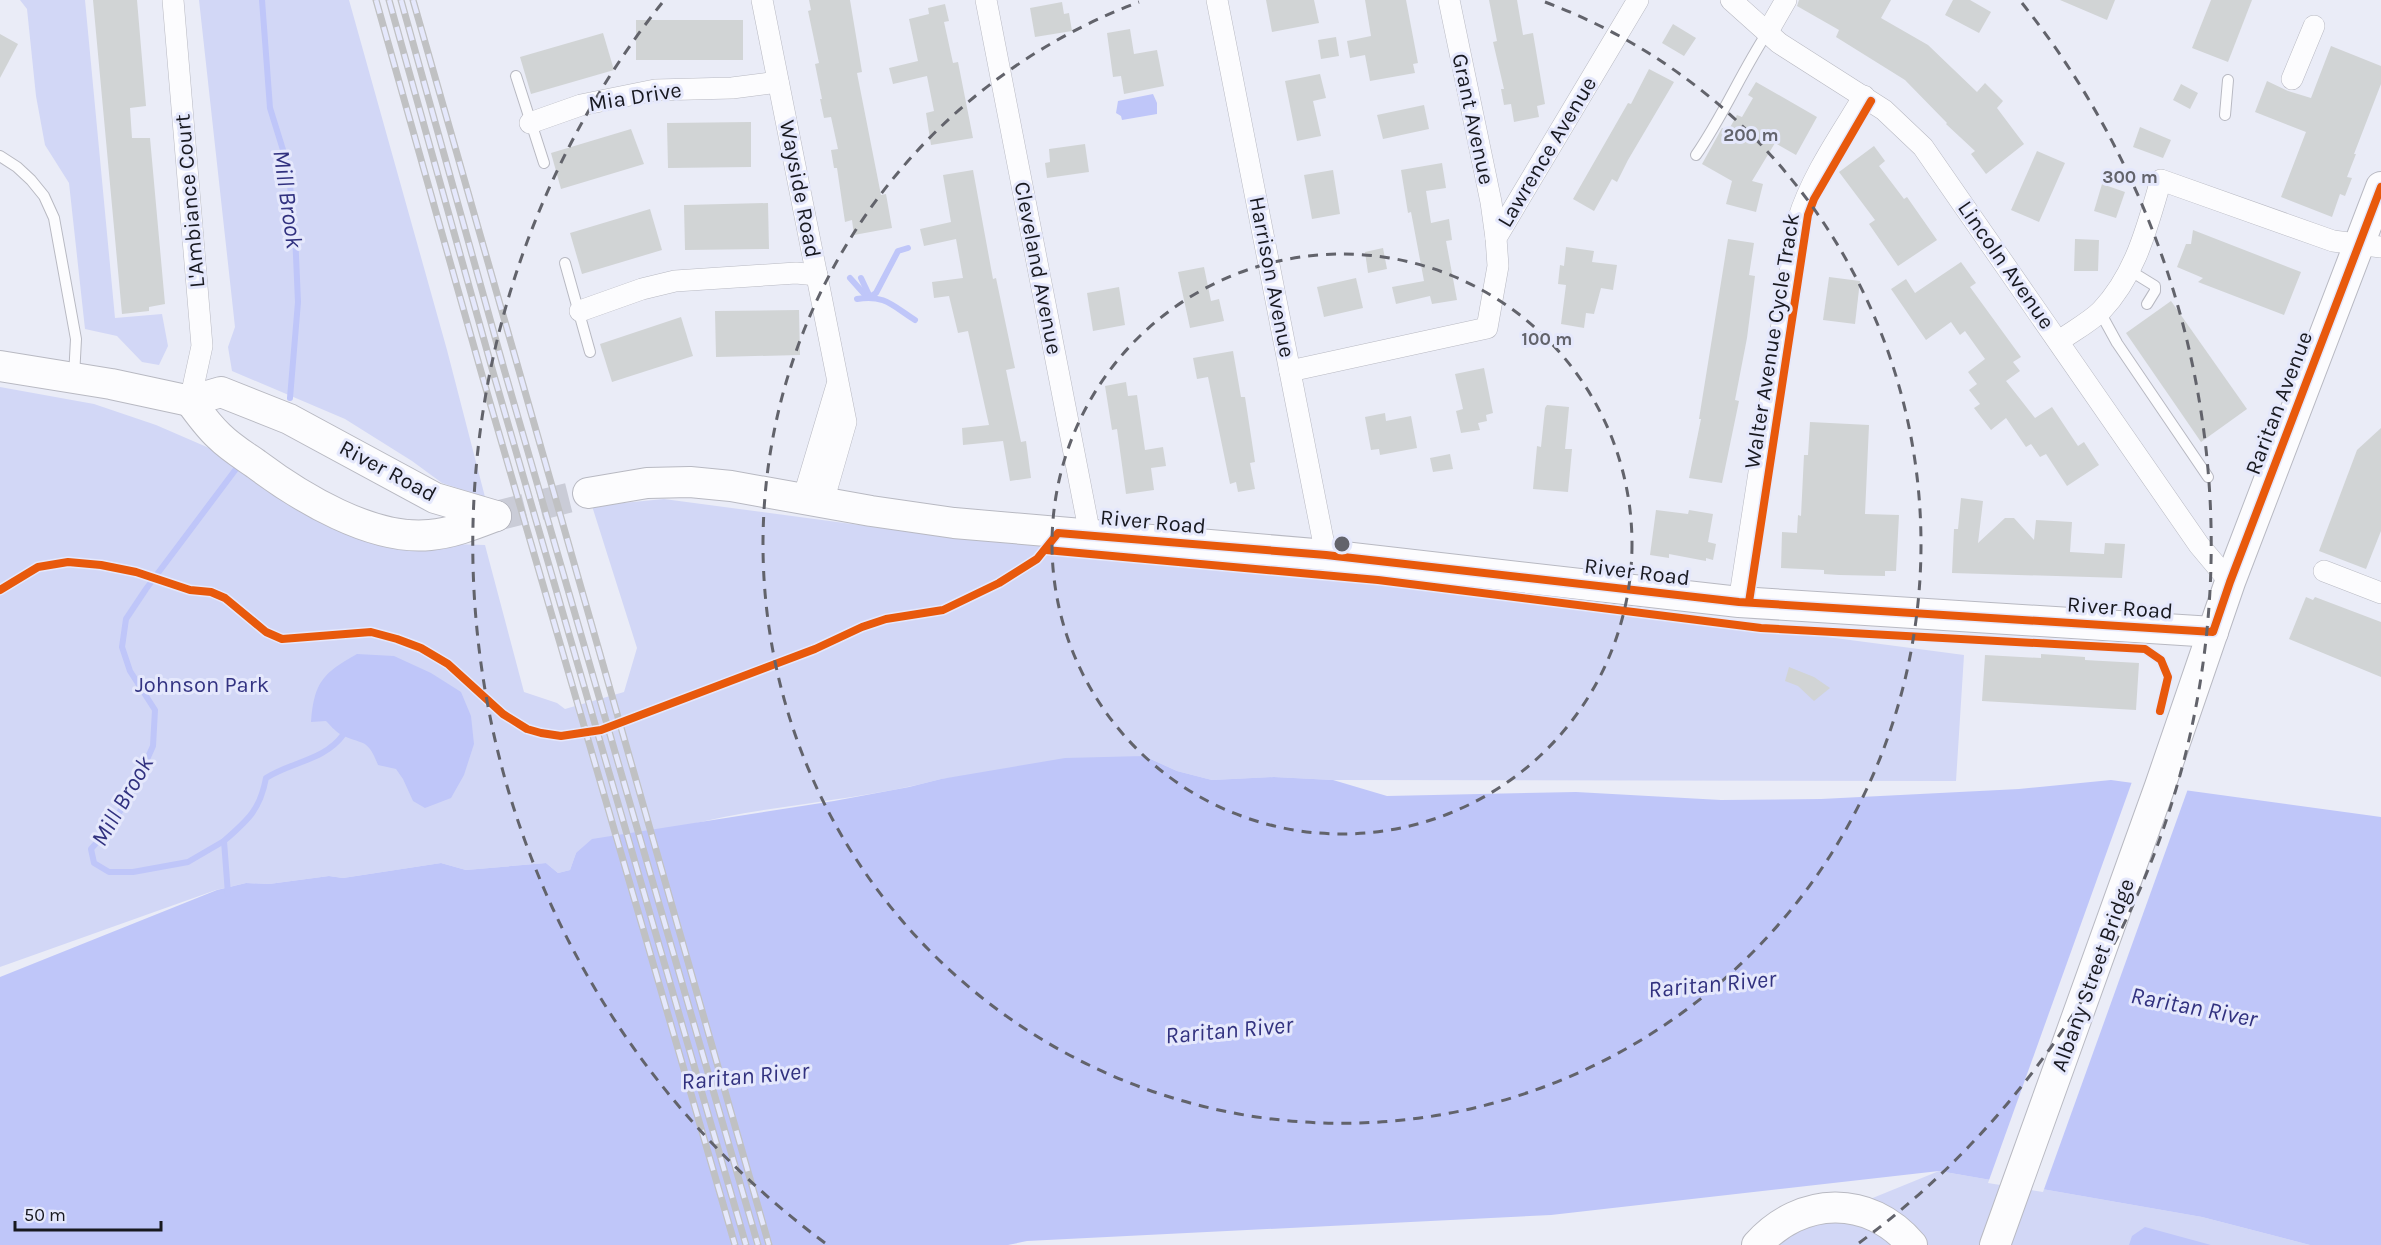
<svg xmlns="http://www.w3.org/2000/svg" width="2381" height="1245" font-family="Karla,sans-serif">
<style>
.green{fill:#d2d7f6}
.water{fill:#bfc6f9}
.pier{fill:#eaecf7}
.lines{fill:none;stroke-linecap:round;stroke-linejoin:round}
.stream{stroke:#bfc6f9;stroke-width:6}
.building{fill:#d1d4d5}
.secondary-tunnel{stroke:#caccd7;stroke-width:30;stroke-dasharray:30 15;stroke-linecap:butt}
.lane-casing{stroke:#b8b9c2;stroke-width:12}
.street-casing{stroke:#b8b9c2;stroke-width:22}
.secondary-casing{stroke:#b8b9c2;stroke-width:32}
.lane{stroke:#fcfcfe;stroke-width:10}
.street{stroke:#fcfcfe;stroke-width:21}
.secondary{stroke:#fcfcfe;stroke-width:30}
.rail-casing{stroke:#c0c1c3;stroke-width:7}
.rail{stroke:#e5e8fc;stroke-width:4.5;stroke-dasharray:14;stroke-linecap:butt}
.cycleway-casing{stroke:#e5e8fc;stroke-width:11}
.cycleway{stroke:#e8590c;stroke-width:8}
.ring{fill:none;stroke:#62636b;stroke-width:3;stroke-dasharray:10 8}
.labels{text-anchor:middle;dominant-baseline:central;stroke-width:6;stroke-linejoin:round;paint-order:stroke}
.street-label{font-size:22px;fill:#181920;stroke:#e5e8fc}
.park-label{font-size:22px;fill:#333382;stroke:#e5e8fc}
.water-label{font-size:24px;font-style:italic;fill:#31317f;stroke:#e5e8fc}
.centre{fill:#62636b;stroke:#e5e8fc;stroke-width:3}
.ring-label{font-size:18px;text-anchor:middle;font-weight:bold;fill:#62636b;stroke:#e5e8fc;stroke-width:6;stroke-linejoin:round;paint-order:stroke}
</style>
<rect width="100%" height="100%" fill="#eaecf7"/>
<g class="green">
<polygon points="20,0 85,0 115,318 162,314 168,346 159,365 142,362 117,336 85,329 69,183 45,145 36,96 27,9"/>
<polygon points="199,0 349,0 447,350 485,497 442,483 412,461 345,419 232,371 228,347 235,327"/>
<path d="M 0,387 L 94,404 L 156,425 L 223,454 L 387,542 L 485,545 L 524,692 L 557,703 L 565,709 L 624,692 L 637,648 L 592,506 L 664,499 L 942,536 L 1305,568 L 1964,655 L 1956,781 L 1333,780 L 1274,777 L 1212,780 L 1177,771 L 1144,756 L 941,779 C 870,798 796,803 724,817 C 674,827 625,841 576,853 L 570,870 L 558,873 L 546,863 L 466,870 L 441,863 L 343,878 L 329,876 L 269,884 L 246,883 L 216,890 L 0,967 Z"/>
<polygon points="1939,1171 2202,1217 2310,1245 1771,1245 1794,1230"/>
</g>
<g class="water">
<polygon points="1153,94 1157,103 1157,114 1122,120 1121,116 1116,113 1118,101"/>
<path d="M 357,654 L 394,656 L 431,673 L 461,692 L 471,716 L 474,744 L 464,775 L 451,798 L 425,808 L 413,801 L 403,779 L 396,769 L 378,765 C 367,736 362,746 340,734 C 335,731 330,725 326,721 L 311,722 C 314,682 323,673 357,654 Z"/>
<polygon points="1144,756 1177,771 1212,780 1274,777 1333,780 1387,796 1576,792 1721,800 1821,799 2019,789 2111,780 2381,817 2381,1245 2310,1245 2202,1217 1939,1171 1551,1215 1027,1241 1008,1245 0,1245 0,977 217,890 246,883 269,884 329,876 343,878 441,863 466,870 546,863 558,873 570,870 576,853 592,839 834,801 909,787 941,779 1065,758"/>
<polygon points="2145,1227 2211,1245 2129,1245 2132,1236"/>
</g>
<polygon class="pier" points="2133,779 2189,786 2043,1192 1988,1183"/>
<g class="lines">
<g class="stream">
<polyline points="262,0 270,108 288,166 295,233 298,302 290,398"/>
<polyline points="850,278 867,297"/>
<polyline points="861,278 869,295 867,297"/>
<polyline points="870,297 876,293 898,251 908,248"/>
<path d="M 857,299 C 884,294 893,306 915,320"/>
<polyline points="224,841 188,862 133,872 109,872 94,863 91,849 107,831 132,793 153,746 155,710 130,671 122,647 126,619 146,589 239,465"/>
<path d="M 228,894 L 224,841 C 248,820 260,810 266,778 C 291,762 325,760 343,735"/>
</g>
</g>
<g class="building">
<polygon points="93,0 137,0 146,106 130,108 132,138 150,138 165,304 149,307 149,311 122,314"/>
<polygon points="809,0 850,0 862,72 857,73 881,195 886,194 892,228 854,235 852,220 845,222 837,168 834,168 831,150 838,149 831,117 824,118 820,99 822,99 815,64 819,63 808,11 811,10"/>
<polygon points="1266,0 1314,0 1319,23 1272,32"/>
<polygon points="1365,0 1406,0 1418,63 1413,64 1415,73 1370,81 1365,55 1350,58 1347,41 1371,36"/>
<polygon points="1489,0 1517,0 1523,35 1533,33 1545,104 1537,106 1539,117 1514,122 1511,104 1504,105 1501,89 1504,89 1493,42 1497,41"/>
<polygon points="1799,0 1891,0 1881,18 1928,45 1977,92 1985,83 2003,101 1997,108 2024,144 1986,174 1971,154 1975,151 1946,124 1947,123 1905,80 1836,37 1839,30 1797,6"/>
<polygon points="1953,0 1970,0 1991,12 1979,33 1945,15"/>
<polygon points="2060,0 2115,0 2107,20"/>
<polygon points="2211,0 2252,0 2228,62 2192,48"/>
<polygon points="1062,2 1064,14 1069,13 1072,31 1035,37 1030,8"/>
<polygon points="945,4 949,21 944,22 953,63 958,62 973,138 931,145 926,113 934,111 927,76 893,84 889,68 918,61 909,19 929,14 928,8"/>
<rect x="636" y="20" width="107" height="40"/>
<polygon points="1673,24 1696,38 1684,56 1662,43"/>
<polygon points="1130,29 1134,54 1157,50 1164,86 1124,94 1121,76 1113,77 1107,33"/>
<polygon points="603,33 614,70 531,94 520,57"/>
<polygon points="0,34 18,44 0,78"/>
<polygon points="1336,37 1339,56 1321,59 1318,40"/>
<polygon points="2331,46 2381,66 2381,84 2354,154 2356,154 2347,177 2352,178 2345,196 2340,194 2332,217 2281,197 2306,132 2255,112 2267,81 2288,91 2311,98"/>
<polygon points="1649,69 1674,82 1628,160 1617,182 1612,179 1594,211 1573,199 1628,103 1631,104"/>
<polygon points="1320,74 1326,98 1313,101 1321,136 1297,141 1285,81"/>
<polygon points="1756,82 1817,117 1796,155 1775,143 1752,181 1763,184 1756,212 1726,204 1732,181 1702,164 1722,128 1728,131 1737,115 1742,117 1753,98 1748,95"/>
<polygon points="2181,84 2198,93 2190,109 2173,100"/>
<polygon points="1424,105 1429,129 1383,139 1377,115"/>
<polygon points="751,122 751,167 668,168 667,123"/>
<polygon points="2140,127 2171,140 2163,158 2133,147"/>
<polygon points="631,129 644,164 561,189 551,153"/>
<polygon points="1085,144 1089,172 1047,178 1045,163 1050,162 1049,149"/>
<polygon points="1874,146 1885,161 1879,166 1904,199 1907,197 1937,240 1898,266 1869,224 1875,220 1839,172"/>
<polygon points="2037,151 2065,163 2039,222 2011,210"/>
<polygon points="1442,163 1446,188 1426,191 1431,223 1449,219 1452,240 1446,241 1457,300 1432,304 1430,296 1396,304 1392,287 1424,281 1411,212 1408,213 1401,170"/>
<polygon points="973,170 993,279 996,278 1015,368 1006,370 1021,442 1026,441 1031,478 1010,481 1003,441 963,445 962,428 989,425 968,331 958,333 949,296 934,298 932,282 963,278 956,239 924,246 920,229 951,222 943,175"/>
<polygon points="1333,170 1340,214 1312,219 1304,175"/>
<polygon points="2102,184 2125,192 2116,218 2094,211"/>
<polygon points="768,203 769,249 685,250 684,205"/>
<polygon points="650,209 662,250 582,274 570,233"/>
<polygon points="2193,230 2301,272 2284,315 2198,282 2203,278 2177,267 2186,244 2191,244"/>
<polygon points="1728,239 1754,243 1749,275 1755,276 1747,338 1735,400 1739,401 1722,483 1689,478 1701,419 1699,419"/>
<polygon points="2075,239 2099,240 2098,271 2074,271"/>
<polygon points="1566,247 1594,251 1592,262 1617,265 1613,290 1601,288 1594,314 1586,313 1584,328 1561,324 1566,285 1558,284 1560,265 1564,266"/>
<polygon points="1383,248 1387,269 1368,273 1365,252"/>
<polygon points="1961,262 1976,283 1970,287 2021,357 2013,362 2020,371 2006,381 2035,418 2052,407 2078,446 2084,442 2099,465 2067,486 2046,454 2040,457 2031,444 2026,447 2006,418 1991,430 1974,408 1980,404 1969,390 1977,384 1968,372 1985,359 1965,331 1960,335 1951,322 1926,340 1891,289 1906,279 1915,293"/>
<polygon points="1204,267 1211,301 1219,299 1224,321 1190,328 1178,272"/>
<polygon points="1829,277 1860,281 1855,324 1823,320"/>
<polygon points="1356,278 1363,308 1324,317 1317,287"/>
<polygon points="1119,287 1125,325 1093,331 1087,293"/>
<polygon points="2171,301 2247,409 2201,442 2126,333"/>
<polygon points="799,310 800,355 716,357 715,311"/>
<polygon points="681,317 693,356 612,382 600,344"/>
<polygon points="1233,351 1241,397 1245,397 1255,462 1250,463 1255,489 1238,492 1236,482 1230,484 1208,377 1197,379 1193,358"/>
<polygon points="1484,368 1493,413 1486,415 1487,421 1478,423 1480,430 1461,433 1456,411 1463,409 1455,374"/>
<polygon points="1126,382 1128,396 1137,395 1145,450 1163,447 1166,466 1151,468 1154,490 1126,494 1117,429 1112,430 1105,386"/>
<polygon points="1547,405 1569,407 1565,449 1572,449 1568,492 1533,489 1537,446 1541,447 1545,408"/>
<polygon points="1385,413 1386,421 1411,416 1417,448 1380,455 1379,449 1371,450 1365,417"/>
<polygon points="1810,422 1869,425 1865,514 1899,515 1896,571 1885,571 1885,576 1839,575 1824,574 1824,570 1781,568 1782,532 1797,533 1798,515 1801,516 1804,455 1808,455"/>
<polygon points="2381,428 2381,531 2366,569 2319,551 2357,450"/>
<polygon points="1450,454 1453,469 1433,472 1430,458"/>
<polygon points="1961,498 1983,501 1978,543 2005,518 2014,518 2034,540 2036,520 2072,522 2070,552 2104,554 2105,543 2125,544 2122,578 1952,573 1954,529 1958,529"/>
<polygon points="1656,510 1688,514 1689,510 1713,514 1708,542 1716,544 1713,560 1706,558 1706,561 1669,554 1669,558 1650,555"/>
<polygon points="2306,597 2313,600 2315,597 2381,622 2381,677 2289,639"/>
<polygon points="2041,654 2085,657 2085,660 2139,663 2136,710 1982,701 1985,655 2041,658"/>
<polygon points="1789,667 1814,677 1830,688 1814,701 1798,686 1785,681"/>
</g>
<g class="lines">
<polyline class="secondary-tunnel" points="496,516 588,493"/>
<defs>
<g id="lane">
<polyline points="516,76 544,163"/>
<polyline points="2225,115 2228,80"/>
<path d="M 1696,155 C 1723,116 1741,73 1767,33"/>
<polyline points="0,156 17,167 31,180 44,196 54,218 76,339 74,377"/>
<polyline points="565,263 590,352"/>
<polyline points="2129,270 2155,286 2155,291 2147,304"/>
<polyline points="2100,312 2117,343 2208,477"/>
</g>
<g id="street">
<polyline points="173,0 202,346 190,401"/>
<polyline points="762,0 846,422 823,502"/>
<polyline points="986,0 1090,535"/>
<polyline points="1217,0 1326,555"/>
<polyline points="1449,0 1491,202 1496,238"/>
<polyline points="1731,0 1779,43 1884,110 1923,147 2199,545 2230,582"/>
<polyline points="1767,33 1786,0"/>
<polyline points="2292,79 2314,26"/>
<polyline points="530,123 581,105 655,90 732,88 778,82"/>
<polyline points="580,311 642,289 675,281 796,273 817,275"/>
<path d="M 2059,341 C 2073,331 2090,322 2101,311 C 2136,274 2147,227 2161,180 L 2333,241 L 2381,247"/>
<polyline points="1290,371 1487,328 1498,266 1496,238 1638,0"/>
<polyline points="803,499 837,385"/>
<polyline points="2324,571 2381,593"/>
<path d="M 1739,602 L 1798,220 C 1812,175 1840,136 1864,96"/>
</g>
<g id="secondary">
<polyline points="0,366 111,384 190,401 221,392 289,419 435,498 496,516"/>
<path d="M 190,401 C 199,413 208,426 219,436 C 230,447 243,455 256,464 C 300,497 372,541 430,535 C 453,533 475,524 496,516"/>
<polyline points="588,493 647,483 690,482 731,486 871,511 954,523 1326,555 1739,602 2213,632"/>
<path d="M 1757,1245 C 1801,1196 1869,1194 1912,1245"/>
<polyline points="1995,1245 2160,786 2230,582 2381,187"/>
</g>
</defs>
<use href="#lane" class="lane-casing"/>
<use href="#street" class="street-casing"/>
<use href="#secondary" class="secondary-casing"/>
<use href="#lane" class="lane"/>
<use href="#street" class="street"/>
<use href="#secondary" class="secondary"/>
<defs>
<g id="rail">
<polyline points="376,0 482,375 735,1245"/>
<polyline points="389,0 493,372 746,1245"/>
<polyline points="401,0 504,369 758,1245"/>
<polyline points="413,0 769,1245"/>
</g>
</defs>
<use href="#rail" class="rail-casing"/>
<use href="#rail" class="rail"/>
<defs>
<g id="cycleway">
<polyline points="1046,550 1378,580 1761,628 2145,649 2161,660 2168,677 2160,711"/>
<polyline points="0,590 38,567 68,562 101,565 136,572 190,590 211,592 225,598 266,632 282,639 371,632 397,639 421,648 448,664 503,714 527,729 541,733 561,736 601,730 815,649 862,627 886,619 943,610 999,583 1037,559 1058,533 1326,555 1739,602 2213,632 2230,582 2381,187"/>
<polyline points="1749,602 1808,215 1814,199 1871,101"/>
</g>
</defs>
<use href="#cycleway" class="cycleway-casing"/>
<use href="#cycleway" class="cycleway"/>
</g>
<g class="ring">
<circle cx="1342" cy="544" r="290"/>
<path d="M1545 2A579 579 0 1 1 1139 2"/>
<path d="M825 1243A869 869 0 0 1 662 3M2022 3A869 869 0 0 1 1859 1243"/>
</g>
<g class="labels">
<g class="street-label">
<text transform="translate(635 97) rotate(-9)">Mia Drive</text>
<text transform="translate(1473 119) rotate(78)">Grant Avenue</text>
<text transform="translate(1547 152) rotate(-59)">Lawrence Avenue</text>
<text transform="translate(800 189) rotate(79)">Wayside Road</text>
<text transform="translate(190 201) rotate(-95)">L'Ambiance Court</text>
<text transform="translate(2006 265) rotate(55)">Lincoln Avenue</text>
<text transform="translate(1038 268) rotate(79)">Cleveland Avenue</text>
<text transform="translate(1272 277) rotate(79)">Harrison Avenue</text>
<text transform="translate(1772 341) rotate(-81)">Walter Avenue Cycle Track</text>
<text transform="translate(2279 403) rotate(-69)">Raritan Avenue</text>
<text transform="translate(388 471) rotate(28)">River Road</text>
<text transform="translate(1153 522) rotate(5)">River Road</text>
<text transform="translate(1637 572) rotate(7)">River Road</text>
<text transform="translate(2120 608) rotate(4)">River Road</text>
<text transform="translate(2093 975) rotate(-70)">Albany Street Bridge</text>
</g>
<g class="park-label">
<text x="202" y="685">Johnson Park</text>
</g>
<g class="water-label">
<text transform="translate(288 199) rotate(82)">Mill Brook</text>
<text transform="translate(122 801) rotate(-60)">Mill Brook</text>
<text transform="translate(1712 984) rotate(-5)">Raritan River</text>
<text transform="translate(2194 1007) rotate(11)">Raritan River</text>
<text transform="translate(1229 1030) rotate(-5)">Raritan River</text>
<text transform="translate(745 1076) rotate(-5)">Raritan River</text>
</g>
</g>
<circle cx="1342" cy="544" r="9" class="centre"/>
<g class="ring-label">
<text x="1751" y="141">200 m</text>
<text x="2130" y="183">300 m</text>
<text x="1547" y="345">100 m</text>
</g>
<path d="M15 1221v9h146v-9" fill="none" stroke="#181920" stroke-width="3"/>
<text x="24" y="1221" font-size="18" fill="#181920" stroke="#e5e8fc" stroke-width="4.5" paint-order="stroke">50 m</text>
</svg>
